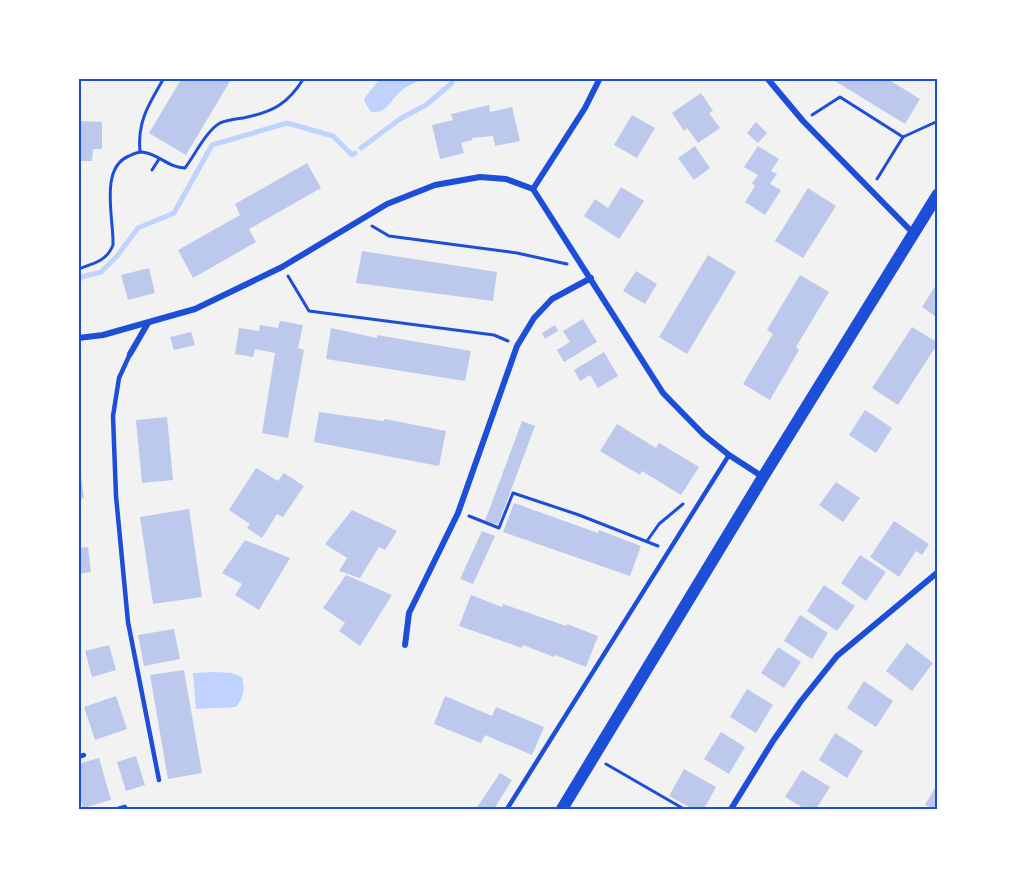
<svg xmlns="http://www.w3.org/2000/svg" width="1016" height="887" font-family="'DM Sans',sans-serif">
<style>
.water{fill:#bfd3fe}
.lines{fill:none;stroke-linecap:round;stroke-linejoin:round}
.stream{stroke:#bfd3fe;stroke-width:5}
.building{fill:#bdc9ec}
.path{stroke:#1d4ed8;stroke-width:3}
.service{stroke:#1d4ed8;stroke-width:4.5}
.minor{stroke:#1d4ed8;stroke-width:6}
.secondary{stroke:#1d4ed8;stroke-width:12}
.neatline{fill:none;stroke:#1d4ed8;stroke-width:2}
</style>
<rect width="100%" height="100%" fill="#f2f2f2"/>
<g class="water">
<path d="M 381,78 L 422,78 C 415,84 408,85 401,91 C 390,100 388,114 371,112 L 364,101 L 366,96 Z"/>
<path d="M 215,672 L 232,673 L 242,677 C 245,689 244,697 236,707 L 196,709 L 193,673 Z"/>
</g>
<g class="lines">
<g class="stream">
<polyline points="361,148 400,119 426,105 452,83 451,78"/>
<polyline points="78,278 101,272 117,256 138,228 174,213 212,145 287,123 333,136 352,155 355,153"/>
</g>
</g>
<g class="building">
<polygon points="182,78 225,78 230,81 186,155 149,133"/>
<polygon points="830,78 886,78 920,99 905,124"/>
<polygon points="701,93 713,111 709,113 720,128 698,143 687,128 684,131 672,113"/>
<polygon points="489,105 490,112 512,107 520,141 495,146 493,136 472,138 472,140 461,143 464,153 440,159 432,125 453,120 451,114"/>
<polygon points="632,115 655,128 637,158 614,145"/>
<polygon points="78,121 102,122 102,149 93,149 92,161 78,161"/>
<polygon points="756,122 767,133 758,143 747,133"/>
<polygon points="695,146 710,168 694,180 678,158"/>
<polygon points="758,146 779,159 771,171 777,174 770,184 781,190 765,215 745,202 755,186 752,183 758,175 744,167"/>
<polygon points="307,163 321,188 249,229 256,242 193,278 178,250 240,215 235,204"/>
<polygon points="621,187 644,201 619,239 584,216 595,199 608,208"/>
<polygon points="808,188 836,206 803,258 775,241"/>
<polygon points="362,251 497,272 493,301 356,283"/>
<polygon points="708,255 736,272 687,354 659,337"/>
<polygon points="149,268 155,293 128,300 121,275"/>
<polygon points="636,271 657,284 645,304 623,291"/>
<polygon points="800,275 829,292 796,347 799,350 770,400 743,384 773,334 767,330"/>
<polygon points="938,282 938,318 922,307"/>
<polygon points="583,319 597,342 564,362 557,350 570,342 563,331"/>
<polygon points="280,321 303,325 298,348 304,350 288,438 262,433 275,353 255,349 253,357 235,354 239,328 259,331 260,325 278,328"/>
<polygon points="555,325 558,331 545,339 542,333"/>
<polygon points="912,327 938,343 898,405 872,388"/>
<polygon points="331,328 377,338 377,335 471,351 465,381 326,359"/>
<polygon points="191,332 195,345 174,350 170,337"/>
<polygon points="604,352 618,376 598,388 590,375 580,381 574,370"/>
<polygon points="865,410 892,428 876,453 849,435"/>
<polygon points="319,412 383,421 385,419 446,431 439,466 314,442"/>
<polygon points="167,417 173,480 142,483 136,420"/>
<polygon points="522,421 535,426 498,525 485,521"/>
<polygon points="617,424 656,448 659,443 699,467 681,495 642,471 640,475 600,451"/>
<polygon points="256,468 278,481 284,473 304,486 283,517 277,514 262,538 247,528 250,524 229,510"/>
<polygon points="80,470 84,498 78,499 78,471"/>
<polygon points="836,482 860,498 843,522 819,505"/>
<polygon points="514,503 598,533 599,530 641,546 630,576 503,532"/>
<polygon points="189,509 202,597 153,604 140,517"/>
<polygon points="352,510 397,531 385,550 379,547 360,578 339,571 347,558 325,544"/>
<polygon points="894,521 929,544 922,555 916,551 899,577 870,557"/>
<polygon points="482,531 495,536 473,584 460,579"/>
<polygon points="245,540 290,558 259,610 235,595 242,584 222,573"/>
<polygon points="88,547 91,572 78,574 78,548"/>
<polygon points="860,555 886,572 866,601 841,583"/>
<polygon points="346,575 392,595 360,646 339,631 345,623 323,608"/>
<polygon points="824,585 855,606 837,631 807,611"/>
<polygon points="471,595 502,607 503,604 566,626 567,624 598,636 586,667 555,655 554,657 523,645 522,648 459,626"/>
<polygon points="800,615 828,633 812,659 784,641"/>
<polygon points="174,629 180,659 144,666 138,635"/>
<polygon points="907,643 933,663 912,691 886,671"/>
<polygon points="109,645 116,670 92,677 85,651"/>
<polygon points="778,647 801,662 784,688 761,673"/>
<polygon points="184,670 202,773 168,779 150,675"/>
<polygon points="864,681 893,701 876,727 847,708"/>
<polygon points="747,689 773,705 756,733 730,717"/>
<polygon points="116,696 127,729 95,740 84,707"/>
<polygon points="445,696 492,716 496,707 544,727 532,755 485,735 481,743 434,724"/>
<polygon points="721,732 745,747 729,774 704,759"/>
<polygon points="835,733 863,751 847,778 819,760"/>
<polygon points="136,756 145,785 126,791 117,762"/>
<polygon points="99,758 111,800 83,808 78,789 78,764"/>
<polygon points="684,769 716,787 704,809 693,809 669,796"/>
<polygon points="802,770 830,787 816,809 805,809 785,797"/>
<polygon points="500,773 512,780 494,809 476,809"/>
<polygon points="938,783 938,809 933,809 925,805"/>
</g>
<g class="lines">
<g class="path">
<polyline points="812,115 840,97 903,137 938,121"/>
<path d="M 140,152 C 137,121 149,104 164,78"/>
<polyline points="152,170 159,159"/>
<polyline points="877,179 903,137"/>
<polyline points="372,226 389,236 517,253 567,264"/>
<path d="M 78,269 C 93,264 107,261 113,245 C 114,219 99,168 129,156 C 133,154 137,152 142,152 C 158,153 168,168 185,168 C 194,156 207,130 220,123 C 227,120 236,119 243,118 C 273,112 288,104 304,78"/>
<polyline points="288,276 309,311 494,335 508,341"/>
<polyline points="469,516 499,528 513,493 579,515 658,546"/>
<polyline points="647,541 659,524 683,504"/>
<polyline points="606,764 684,809"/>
</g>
<g class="service">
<polyline points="130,354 119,378 113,416 116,496 128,622 159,780"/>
<polyline points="78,757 84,755"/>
<polyline points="118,809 125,807"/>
<polyline points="507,809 729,455"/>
</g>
<g class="minor">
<polyline points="767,78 803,121 914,234"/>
<polyline points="533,189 585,108 600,78"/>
<polyline points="78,338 103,335 195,309 282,267 387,204 435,185 480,177 506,179 533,189 663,393 704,435 729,455 763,477"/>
<polyline points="130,354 148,323"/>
<polyline points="405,645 409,613 458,513 517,346 534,318 552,299 591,278"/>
<polyline points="731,809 773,741 801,701 837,656 938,572"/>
</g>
<polyline class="secondary" points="562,809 763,477 938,194"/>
</g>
<rect width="1016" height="887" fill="none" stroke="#ffffff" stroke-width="159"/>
<rect x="80" y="80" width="856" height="728" class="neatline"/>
</svg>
